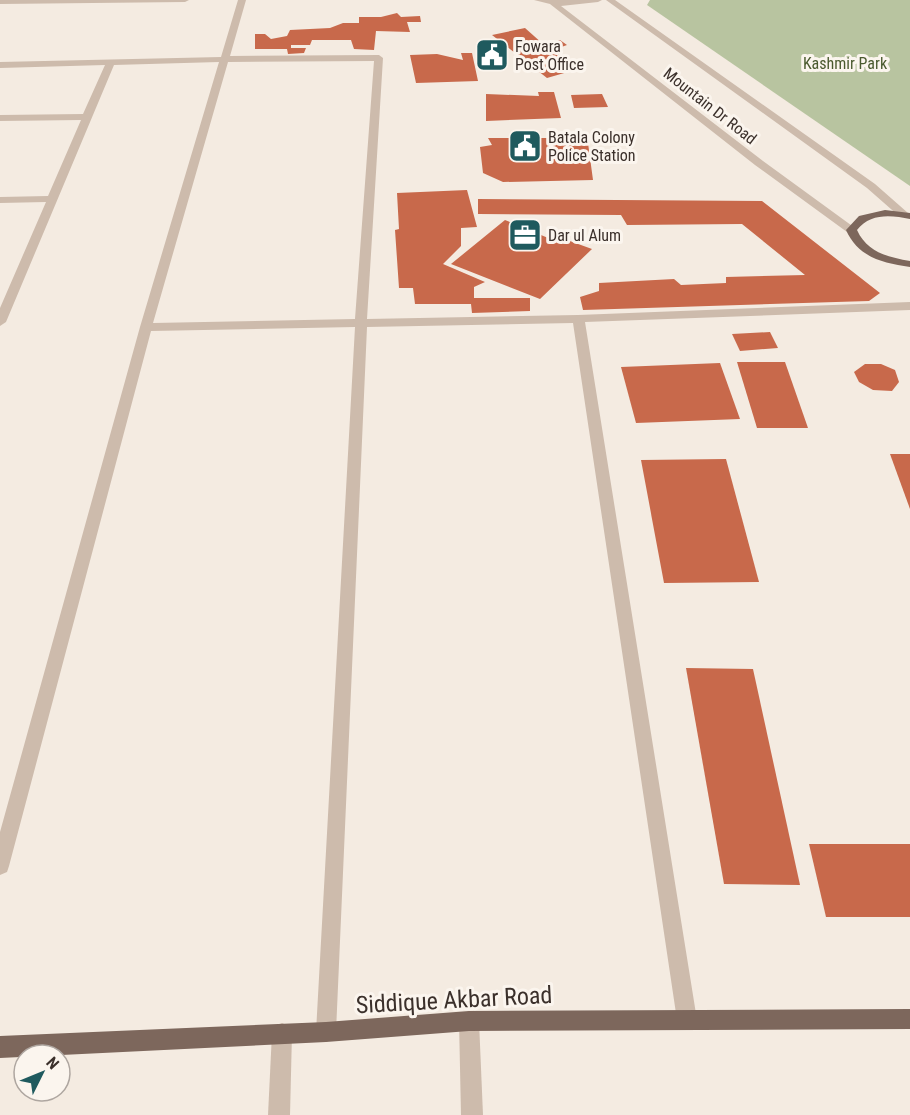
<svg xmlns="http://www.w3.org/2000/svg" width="910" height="1115" font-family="'Roboto Condensed',sans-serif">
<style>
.green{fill:#b8c4a0}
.building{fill:#c8694b}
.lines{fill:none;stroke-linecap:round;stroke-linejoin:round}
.minor{fill:#cdbbac;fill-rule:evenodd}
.major{fill:#7d675c;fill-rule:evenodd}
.labels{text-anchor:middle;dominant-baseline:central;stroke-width:6;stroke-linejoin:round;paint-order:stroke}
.far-poi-label{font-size:16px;fill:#3b302b;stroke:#fbf5ee;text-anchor:start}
.far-park-label{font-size:16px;fill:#4a5a2e;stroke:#fbf5ee}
.far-street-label{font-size:16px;fill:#3b302b;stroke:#fbf5ee}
.near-street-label{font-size:24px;fill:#3b302b;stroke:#fbf5ee}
</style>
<rect width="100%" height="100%" fill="#f4ebe1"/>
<polygon class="green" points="650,0 910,0 910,186 647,5"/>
<g class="building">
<polygon points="397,13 401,17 420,16 421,22 407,22 410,32 376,31 374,50 354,49 351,40 312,40 310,45 291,45 291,48 306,48 304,53 288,54 287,49 255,49 255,34 265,34 271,39 287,36 290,30 330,28 343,23 359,23 359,17 381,17"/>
<polygon points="525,28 543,44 560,40 567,45 553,50 578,69 547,78 492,35"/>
<polygon points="461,53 472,53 478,81 416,83 410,55 437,54 463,60"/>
<polygon points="538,92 554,92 561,118 486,121 486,94 539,96"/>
<polygon points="602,94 608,107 574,108 571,95"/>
<polygon points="488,138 576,138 588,143 593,180 503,182 483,173 480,147 492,145"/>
<polygon points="467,190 477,227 461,228 461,246 443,264 485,282 474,287 474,298 530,298 530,311 472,313 471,304 415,304 413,288 399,288 395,230 399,229 397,193"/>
<polygon points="478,199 762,201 880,293 869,301 583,310 580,297 599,291 599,283 674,279 681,285 726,283 726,277 805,275 742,224 627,225 621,215 478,214"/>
<polygon points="505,220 553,240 556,236 592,249 540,299 451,264"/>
<polygon points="770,332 778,348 740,351 732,334"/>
<polygon points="737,362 785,362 808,428 757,428"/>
<polygon points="720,363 740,419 636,423 621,367"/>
<polygon points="865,364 881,364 895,370 899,382 892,391 873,390 859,382 854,372"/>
<polygon points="890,454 910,454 910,509"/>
<polygon points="726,459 759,582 664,583 641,460"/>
<polygon points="686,668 753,669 800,885 724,884"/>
<polygon points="809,844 910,844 910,917 826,917"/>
</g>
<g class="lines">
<g class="minor">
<polygon points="0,0 189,0 185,2 0,4"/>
<path d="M 238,0 L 246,0 L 230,56 L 379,55 L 383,58 L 367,319 L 578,315 L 910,302 L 910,310 L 585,322 L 697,1020 L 694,1027 L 687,1030 L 680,1027 L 677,1020 L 573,323 L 367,327 L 336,1032 L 333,1039 L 326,1042 L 319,1039 L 316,1032 L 355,327 L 151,331 L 9,866 L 7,872 L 0,875 L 0,832 L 140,327 L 219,62 L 114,65 L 6,322 L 0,326 L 0,308 L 46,202 L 0,203 L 0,197 L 48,196 L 81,120 L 0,121 L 0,115 L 83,114 L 105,65 L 0,68 L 0,62 L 221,57 ZM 374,61 L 355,319 L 153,323 L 228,62 Z"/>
<polygon points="534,0 602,0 598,2 561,6 763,161 855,228 855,232 847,232 755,165 550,4"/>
<polygon points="606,0 615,0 875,184 908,213 908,217 900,217 867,188"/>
<polygon points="469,1011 476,1014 479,1021 483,1115 461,1115 459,1021 462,1014"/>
<polygon points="282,1023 289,1026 292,1033 290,1115 268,1115 272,1033 275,1026"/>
</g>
<g class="major">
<path d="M 885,210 L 910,213 L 910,219 C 891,215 870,213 857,230 C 867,252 887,257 910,261 L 910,267 C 882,263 858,257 846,230 L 859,216 Z"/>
<polygon points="910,1009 910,1029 469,1031 326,1042 0,1058 0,1036 326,1022 469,1011"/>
</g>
</g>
<defs>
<symbol id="civic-square" viewBox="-11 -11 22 22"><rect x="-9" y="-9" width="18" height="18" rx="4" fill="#1f5a5e" stroke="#fbf5ee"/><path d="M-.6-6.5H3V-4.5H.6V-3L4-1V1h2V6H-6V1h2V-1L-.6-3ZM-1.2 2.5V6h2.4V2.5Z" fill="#fff"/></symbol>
<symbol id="office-square" viewBox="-11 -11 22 22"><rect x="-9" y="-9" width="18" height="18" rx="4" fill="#1f5a5e" stroke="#fbf5ee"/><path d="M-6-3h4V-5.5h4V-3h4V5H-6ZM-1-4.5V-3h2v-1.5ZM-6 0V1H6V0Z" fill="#fff"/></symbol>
</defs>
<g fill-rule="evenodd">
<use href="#civic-square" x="473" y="36" width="38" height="38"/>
<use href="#civic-square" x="506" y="127" width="38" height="38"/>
<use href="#office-square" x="506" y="216" width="38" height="38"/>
</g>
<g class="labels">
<g class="far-poi-label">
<text x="515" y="46">Fowara<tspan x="515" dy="18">Post Office</tspan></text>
<text x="548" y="137">Batala Colony<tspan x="548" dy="18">Police Station</tspan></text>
<text x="548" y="235">Dar ul Alum</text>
</g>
<g class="far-park-label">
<text x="845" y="63">Kashmir Park</text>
</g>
<g class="far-street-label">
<text transform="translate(710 106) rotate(38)">Mountain Dr Road</text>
</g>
<g class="near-street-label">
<text transform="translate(454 1000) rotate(-3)">Siddique Akbar Road</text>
</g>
</g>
<g transform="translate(42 1073) rotate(47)"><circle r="28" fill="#fbf5ee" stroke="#aea6a0" stroke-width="1.5"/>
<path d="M0-4.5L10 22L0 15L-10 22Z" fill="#1f5a5e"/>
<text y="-9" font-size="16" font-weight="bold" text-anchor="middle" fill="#3b302b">N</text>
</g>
</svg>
